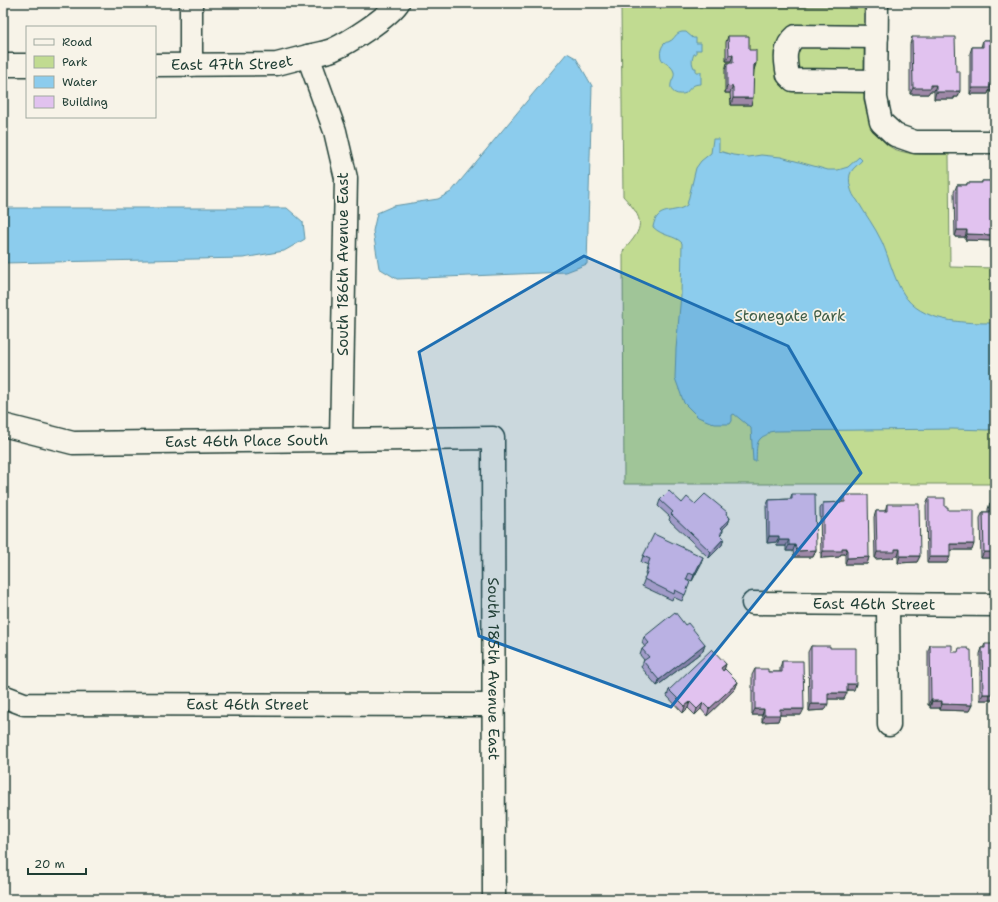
<svg xmlns="http://www.w3.org/2000/svg" width="998" height="902" font-family="'Shantell Sans',sans-serif">
<style>
.green{fill:#c1db91;stroke:#708c62}
.water{fill:#8ccced;stroke:#6093a3}
.lines{fill:none;stroke-linecap:round;stroke-linejoin:round}
.minor-casing{stroke:#1f3d34;stroke-width:25}
.minor{stroke:#f7f3e8;stroke-width:22}
.wall{fill:#c2a7ce;stroke:#1f3d34}
.shaded-wall{fill:#9e88a7;stroke:#1f3d34}
.building{fill:#e1c2ef;stroke:#1f3d34}
.marked{fill:#1f6fb2;fill-opacity:0.2;stroke:#1f6fb2;stroke-width:3;stroke-linejoin:round}
.labels{text-anchor:middle;dominant-baseline:central;stroke-width:3.5;stroke-linejoin:round;paint-order:stroke}
.street-label{font-size:15px;fill:#1f3d34;stroke:#f7f3e8}
.park-label{font-size:15px;fill:#3f5d47;stroke:#f7f3e8}
</style>
<rect width="100%" height="100%" fill="#f7f3e8"/>
<filter id="ink" filterUnits="userSpaceOnUse"><feTurbulence type="fractalNoise" baseFrequency=".025" numOctaves="2"/><feDisplacementMap in="SourceGraphic" scale="8" xChannelSelector="R" yChannelSelector="G"/><feConvolveMatrix kernelMatrix="1 2 1 2 8 2 1 2 1" color-interpolation-filters="sRGB"/></filter>
<g filter="url(#ink)">
<path class="green" d="M 864,6 C 864,29 864,51 864,74 C 864,87 863,101 867,113 C 871,127 881,143 894,149 C 911,156 931,154 949,154 L 950,267 L 995,268 L 995,484 L 624,484 L 623,251 C 645,227 645,220 623,196 L 621,8 Z"/>
<g class="water">
<path d="M 682,32 L 686,32 L 693,38 L 696,38 L 696,43 L 701,43 L 701,50 L 696,50 L 696,54 L 694,54 C 692,59 691,62 694,68 L 696,68 L 696,72 L 701,72 L 701,84 C 693,84 691,87 686,93 C 679,96 669,93 671,84 C 672,79 675,77 674,72 C 672,66 668,65 663,61 C 659,57 660,48 664,44 C 667,41 667,43 670,41 C 675,39 675,33 682,32 Z"/>
<polygon points="567,53 576,58 592,86 587,264 566,272 397,279 379,268 373,231 377,213 393,206 438,199 451,192"/>
<path d="M 713,139 L 719,139 L 719,151 L 733,155 L 749,157 L 761,155 L 781,157 L 828,170 L 838,170 L 848,167 L 859,157 L 862,160 C 859,164 853,168 851,172 C 847,179 851,195 857,200 C 865,214 875,227 882,242 C 889,258 894,279 903,293 C 920,323 965,323 995,323 L 995,429 L 987,430 L 953,429 L 775,431 L 769,432 C 767,436 764,435 761,438 C 755,443 757,453 756,461 L 753,461 L 751,428 L 734,414 L 732,415 L 732,421 L 730,424 L 715,424 L 698,417 L 684,403 L 675,378 L 676,349 L 681,295 L 682,243 C 675,235 663,237 653,227 C 657,205 674,215 687,205 L 696,168 L 701,161 L 711,153 Z"/>
<polygon points="3,208 287,208 303,222 305,239 284,251 243,258 3,263"/>
</g>
<g class="lines">
<defs>
<g id="minor">
<polyline points="191,3 191,65"/>
<polyline points="877,3 876,98 881,122 895,135 915,142 995,142"/>
<polyline points="3,65 27,65"/>
<path id="s1" d="M 155,65 L 277,64 L 308,56"/>
<path d="M 876,81 L 793,80 L 788,75 C 785,60 783,47 796,36 L 877,37"/>
<path id="s2" d="M 3,425 L 73,443 L 493,438 L 494,899"/>
<path d="M 341,440 L 346,178 L 335,131 L 308,56 C 316,54 324,53 332,50 C 350,42 387,18 398,3"/>
<path id="s3" d="M 753,603 L 995,605"/>
<polyline points="888,605 889,725"/>
<path id="s4" d="M 3,696 L 24,704 L 494,705"/>
</g>
</defs>
<use href="#minor" class="minor-casing"/>
<use href="#minor" class="minor"/>
</g>
<g class="wall">
<polygon points="728,36 749,50 754,70 751,105 731,105 730,93 725,93 725,70 727,63 731,63 731,61 726,61 726,42"/>
<polygon points="912,37 956,71 958,97 954,97 954,99 934,99 934,91 930,91 928,94 910,94 910,44"/>
<polygon points="983,40 995,40 995,99 994,99 994,91 989,91 988,94 970,94 970,53 972,47 981,47"/>
<polygon points="982,181 995,181 995,241 965,240 965,237 955,237 954,192 957,185 967,185 967,183 982,183"/>
<polygon points="792,494 816,550 813,557 794,557 793,551 786,551 786,546 777,546 777,542 767,543 766,506 769,500 790,499"/>
<polygon points="845,495 869,557 867,564 845,564 845,554 841,554 839,557 821,558 820,509 823,503 842,502"/>
<polygon points="929,498 945,507 948,510 972,550 950,550 947,563 927,563 926,505"/>
<polygon points="660,500 695,504 727,514 730,518 728,524 723,529 723,530 721,535 722,545 709,558 669,520 670,517 658,506"/>
<polygon points="990,503 995,503 995,558 981,558 980,518 983,512 988,512 988,509"/>
<polygon points="887,504 920,556 917,562 898,563 898,556 894,556 893,558 875,559 874,517 876,511 885,511"/>
<polygon points="643,556 701,564 692,581 687,579 686,580 690,582 682,601 673,597 672,600 642,586 646,575 645,573 648,565 641,562"/>
<polygon points="685,625 705,644 703,651 657,686 641,667 644,660 640,655 642,649 645,647 642,643 644,637"/>
<polygon points="985,644 995,700 980,700 980,654 982,648 983,648"/>
<polygon points="930,645 952,652 972,705 969,711 940,710 940,708 930,708 930,705 928,705 928,651"/>
<polygon points="811,646 830,648 854,690 847,690 844,699 828,699 825,710 809,711 808,652"/>
<polygon points="782,661 801,715 780,715 778,721 762,722 762,715 752,715 752,675 755,669 768,672 780,672 780,668"/>
<polygon points="726,664 724,670 738,682 735,689 707,716 701,709 695,715 688,708 683,713 667,696 669,690"/>
</g>
<g class="shaded-wall">
<polygon points="729,55 733,55 731,61 726,61"/>
<polygon points="754,64 756,64 754,70"/>
<polygon points="931,85 936,85 934,91 930,91 928,94 910,94 913,88"/>
<polygon points="990,85 995,85 995,87 994,91 989,91 988,94 970,94 972,88"/>
<polygon points="727,86 733,87 730,93 725,93"/>
<polygon points="960,91 958,97 954,97 954,99 934,99 936,92"/>
<polygon points="733,98 753,98 751,105 731,105"/>
<polygon points="957,230 967,230 965,237 955,237"/>
<polygon points="967,234 995,235 995,241 965,240"/>
<polygon points="730,518 728,524 718,534 721,528"/>
<polygon points="769,536 779,536 777,542 767,543"/>
<polygon points="724,538 722,545 709,558 711,552"/>
<polygon points="779,540 789,540 786,546 777,546"/>
<polygon points="950,544 974,544 972,550 947,550"/>
<polygon points="789,545 795,545 793,551 786,551"/>
<polygon points="842,548 847,548 845,554 841,554 839,557 821,558 823,551"/>
<polygon points="895,549 900,549 898,556 894,556 893,558 875,559 877,552"/>
<polygon points="816,550 813,557 794,557 797,551"/>
<polygon points="984,552 995,552 995,558 981,558"/>
<polygon points="900,556 920,556 917,562 898,563"/>
<polygon points="703,557 701,564 692,581 694,575"/>
<polygon points="869,557 867,564 845,564 847,558"/>
<polygon points="929,557 950,557 947,563 927,563"/>
<polygon points="705,644 703,651 657,686 659,680"/>
<polygon points="726,664 724,670 719,675 721,668"/>
<polygon points="738,682 735,689 707,716 709,709"/>
<polygon points="847,684 856,684 854,690 844,690"/>
<polygon points="828,693 847,693 844,699 825,699"/>
<polygon points="983,694 995,694 995,700 980,700"/>
<polygon points="931,699 932,699 930,705 928,705"/>
<polygon points="932,701 942,701 940,708 930,708"/>
<polygon points="690,702 688,708 683,713 685,706"/>
<polygon points="703,703 701,709 695,715 697,709"/>
<polygon points="811,704 828,704 825,710 809,711"/>
<polygon points="942,704 972,705 969,711 940,710"/>
<polygon points="755,709 764,709 762,715 752,715"/>
<polygon points="780,709 804,709 801,715 780,715 778,721 762,722 764,715"/>
</g>
<g class="building">
<polygon points="728,36 749,36 749,50 756,50 756,64 754,64 753,98 733,98 733,87 727,86 727,63 733,63 733,55 729,55"/>
<polygon points="912,37 955,37 956,71 960,71 960,91 956,91 956,92 936,92 936,85 931,85 931,88 913,88"/>
<polygon points="983,40 995,40 995,85 990,85 990,88 972,88 972,47 983,47"/>
<polygon points="982,181 995,181 995,235 967,234 967,230 957,230 957,185 967,185 967,183 982,183"/>
<polygon points="669,491 682,503 687,497 695,504 705,494 727,512 726,514 730,518 721,528 723,530 720,534 724,538 711,552 671,514 673,512 660,500"/>
<polygon points="792,494 815,494 816,550 797,551 795,545 789,545 789,540 779,540 779,536 769,536 769,500 792,499"/>
<polygon points="845,495 868,495 869,557 847,558 847,548 842,548 842,551 823,551 823,503 845,502"/>
<polygon points="929,498 945,498 945,507 948,507 948,510 974,510 974,544 950,544 950,557 929,557"/>
<polygon points="990,503 995,503 995,552 984,552 983,512 990,512"/>
<polygon points="887,504 919,504 920,556 900,556 900,549 895,549 895,552 877,552 876,511 887,511"/>
<polygon points="654,534 703,557 694,575 689,573 686,580 690,582 685,595 675,590 674,594 644,579 648,570 647,567 650,559 643,556"/>
<polygon points="675,612 685,625 688,623 705,644 659,680 643,661 649,657 642,649 649,643 644,637"/>
<polygon points="985,644 995,644 995,694 983,694 982,648 985,648"/>
<polygon points="930,645 952,645 952,652 958,652 959,648 968,648 969,650 971,650 972,705 942,704 942,701 932,701 932,699 931,699"/>
<polygon points="811,646 830,646 830,648 856,648 856,684 847,684 847,693 828,693 828,704 811,704"/>
<polygon points="712,649 726,664 721,668 723,671 725,669 738,682 709,709 703,703 697,709 690,702 685,706 669,690"/>
<polygon points="782,661 803,661 804,709 780,709 780,715 764,715 764,709 755,709 755,669 768,669 768,672 782,672"/>
</g>
</g>
<path class="marked" d="M 584,256 L 788,346 L 861,473 L 671,707 L 479,636 L 419,352 Z"/>
<g class="labels">
<g class="street-label">
<text stroke="none"><textPath href="#s1" startOffset="77">East 47th Street</textPath></text>
<text transform="translate(343 264) rotate(-90)">South 186th Avenue East</text>
<text stroke="none"><textPath href="#s2" startOffset="246">East 46th Place South</textPath></text>
<text stroke="none"><textPath href="#s3" startOffset="121">East 46th Street</textPath></text>
<text stroke="none"><textPath href="#s2" startOffset="723">South 185th Avenue East</textPath></text>
<text stroke="none"><textPath href="#s4" startOffset="246">East 46th Street</textPath></text>
</g>
<g class="park-label">
<text x="790" y="316">Stonegate Park</text>
</g>
</g>
<rect width="998" height="902" fill="none" stroke="#f7f3e8" stroke-width="16"/>
<rect x="8" y="8" width="982" height="886" fill="none" stroke="#1f3d34" stroke-width="1.5" filter="url(#ink)"/>
<rect x="26" y="26" width="130" height="92" fill="#f7f3e8" stroke="#a1aaa0"/>
<rect x="34" y="39" width="20" height="6" fill="#f7f3e8" stroke="#a1aaa0"/>
<text x="62" y="46" font-size="12" fill="#1f3d34">Road</text>
<rect x="34" y="56" width="20" height="12" fill="#c1db91" stroke="#a1aaa0"/>
<text x="62" y="66" font-size="12" fill="#1f3d34">Park</text>
<rect x="34" y="76" width="20" height="12" fill="#8ccced" stroke="#a1aaa0"/>
<text x="62" y="86" font-size="12" fill="#1f3d34">Water</text>
<rect x="34" y="96" width="20" height="12" fill="#e1c2ef" stroke="#a1aaa0"/>
<text x="62" y="106" font-size="12" fill="#1f3d34">Building</text>
<path d="M28 868v6h58v-6" fill="none" stroke="#1f3d34" stroke-width="2"/>
<text x="34" y="868" font-size="12" fill="#1f3d34" stroke="#f7f3e8" stroke-width="3" paint-order="stroke">20 m</text>
</svg>
